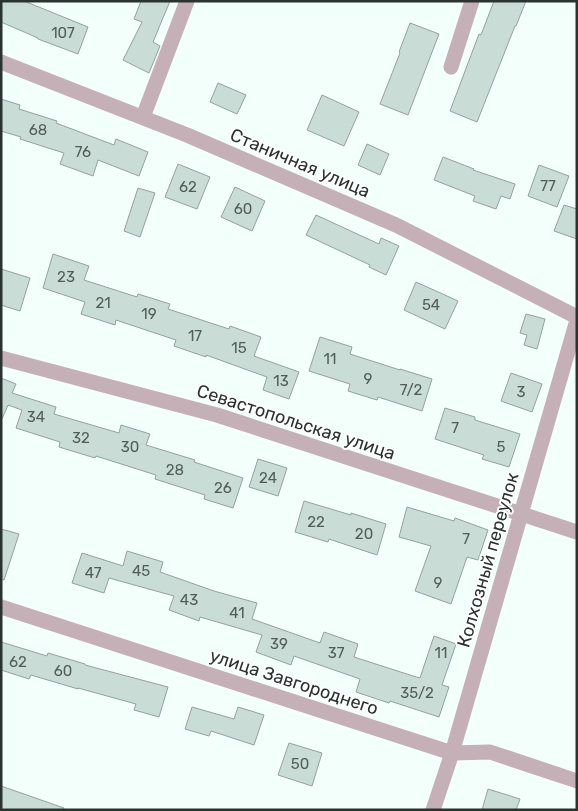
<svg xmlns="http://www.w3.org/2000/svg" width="578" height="811" font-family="Rubik,sans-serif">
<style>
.building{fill:#c9dcd5;stroke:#91a39c}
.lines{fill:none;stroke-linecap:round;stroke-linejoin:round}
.minor{stroke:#c5b0b8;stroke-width:15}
.labels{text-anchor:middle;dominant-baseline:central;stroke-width:4;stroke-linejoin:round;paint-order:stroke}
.number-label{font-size:15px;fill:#525d59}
.street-label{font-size:18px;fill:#2b3330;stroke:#fff}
</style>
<rect width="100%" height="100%" fill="#f3fffa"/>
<g class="building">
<polygon points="1,1 24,1 88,27 78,54 38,39 38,38 1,22"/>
<polygon points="141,1 170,1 153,42 160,46 149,73 123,60 142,22 134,19"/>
<polygon points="494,1 526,1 516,26 515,26 477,122 450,111 479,34 481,35"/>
<polygon points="410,23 439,34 408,115 380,104 400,53 399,52"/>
<polygon points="218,83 246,95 237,114 210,102"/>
<polygon points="322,95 359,112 344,146 307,130"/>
<polygon points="1,99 20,105 19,109 57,121 56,123 114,145 116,139 148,152 139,176 98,160 93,176 60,164 64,153 20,139 21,137 1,131"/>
<polygon points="367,144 389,154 380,175 358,165"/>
<polygon points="443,157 474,169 473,170 515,184 510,199 501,196 496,209 473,201 475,196 434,180"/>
<polygon points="178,164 210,177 197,209 165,197"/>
<polygon points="539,165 569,176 557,207 528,196"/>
<polygon points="235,187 265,201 252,231 221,217"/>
<polygon points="138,188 155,193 140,237 124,231"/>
<polygon points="564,205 577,209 577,239 554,231"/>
<polygon points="316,215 379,244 381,238 399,246 386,275 369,267 370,265 306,235"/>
<polygon points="53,254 89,266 84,280 137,297 138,294 170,304 168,309 229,329 230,326 261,337 254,356 299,372 289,399 263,390 267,377 206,355 206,357 174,346 176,340 116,320 115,325 81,314 85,302 43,288"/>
<polygon points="1,269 30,278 20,311 1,305"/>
<polygon points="416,282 458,301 445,329 404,310"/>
<polygon points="526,314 545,319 537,349 524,345 527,335 520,333"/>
<polygon points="320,337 352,347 350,354 400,370 400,369 432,379 422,411 378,397 377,400 348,391 350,384 309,371"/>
<polygon points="511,373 542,384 532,412 501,401"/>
<polygon points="1,378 16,384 12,393 56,407 54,414 119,433 121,425 150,434 146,445 195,460 194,462 243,478 233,508 204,499 205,495 155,479 156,475 96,456 95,458 59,447 60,442 16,428 22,410 8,405 2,419 1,418"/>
<polygon points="445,408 475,417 475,420 520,434 509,467 482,459 484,455 435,439"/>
<polygon points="258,459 287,468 278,496 249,487"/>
<polygon points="304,501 351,515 351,513 386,524 377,555 329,539 328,542 295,532"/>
<polygon points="407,507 454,521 455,518 488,530 478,560 467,557 451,604 415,591 431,546 399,537"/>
<polygon points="1,529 19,534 4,580 1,579"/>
<polygon points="127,551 163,562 160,572 214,591 257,603 252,619 320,643 324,632 358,644 354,657 413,676 420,678 434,636 456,644 442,685 449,687 439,717 390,701 389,703 356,692 360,679 294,656 291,665 256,652 262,635 200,617 199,621 169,610 174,596 109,578 104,593 72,583 82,553 123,566"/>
<polygon points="1,642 47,656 48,653 85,664 85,665 168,687 159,717 134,710 136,704 78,688 78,689 31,675 29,679 1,670"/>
<polygon points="192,707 234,719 238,707 264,715 254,745 211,731 209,736 185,729"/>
<polygon points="289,743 322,753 312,786 278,775"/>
<polygon points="1,786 64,808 63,810 1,810"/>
<polygon points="488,789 520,799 516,810 482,810"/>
</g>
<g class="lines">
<g class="minor">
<polyline points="1,62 187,135 396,225 577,317"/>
<polyline points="451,67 472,1"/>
<polyline points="143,117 187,1"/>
<polyline points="1,358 217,415 577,532"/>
<polyline points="1,607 452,753 490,752 577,781"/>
<polyline points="433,810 452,753 577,320"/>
</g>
</g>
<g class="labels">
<g class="number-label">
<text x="63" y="33">107</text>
<text x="38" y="130">68</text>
<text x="83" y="152">76</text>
<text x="548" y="186">77</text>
<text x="188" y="187">62</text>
<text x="243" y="209">60</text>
<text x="66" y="277">23</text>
<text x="103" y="303">21</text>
<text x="431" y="305">54</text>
<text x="149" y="314">19</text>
<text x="195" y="336">17</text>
<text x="239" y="348">15</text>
<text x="330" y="359">11</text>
<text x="368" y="379">9</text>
<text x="281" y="381">13</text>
<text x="411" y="390">7/2</text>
<text x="521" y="392">3</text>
<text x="36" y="417">34</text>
<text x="455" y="428">7</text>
<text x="81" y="438">32</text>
<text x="130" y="447">30</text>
<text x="501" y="447">5</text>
<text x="175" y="470">28</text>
<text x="268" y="478">24</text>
<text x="223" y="488">26</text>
<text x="316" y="522">22</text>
<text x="364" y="534">20</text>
<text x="466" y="539">7</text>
<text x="141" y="571">45</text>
<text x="93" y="573">47</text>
<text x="438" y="583">9</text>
<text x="189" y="600">43</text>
<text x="237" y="613">41</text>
<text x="279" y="644">39</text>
<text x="336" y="653">37</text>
<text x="441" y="653">11</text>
<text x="18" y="662">62</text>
<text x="63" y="671">60</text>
<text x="417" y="693">35/2</text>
<text x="300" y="764">50</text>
</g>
<g class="street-label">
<text transform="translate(300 163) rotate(23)">Станичная улица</text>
<text transform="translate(296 422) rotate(18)">Севастопольская улица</text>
<text transform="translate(488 560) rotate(-74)">Колхозный переулок</text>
<text transform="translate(294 682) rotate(18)">улица Завгороднего</text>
</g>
</g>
<rect width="578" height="811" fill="none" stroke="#2b3330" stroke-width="5"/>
</svg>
